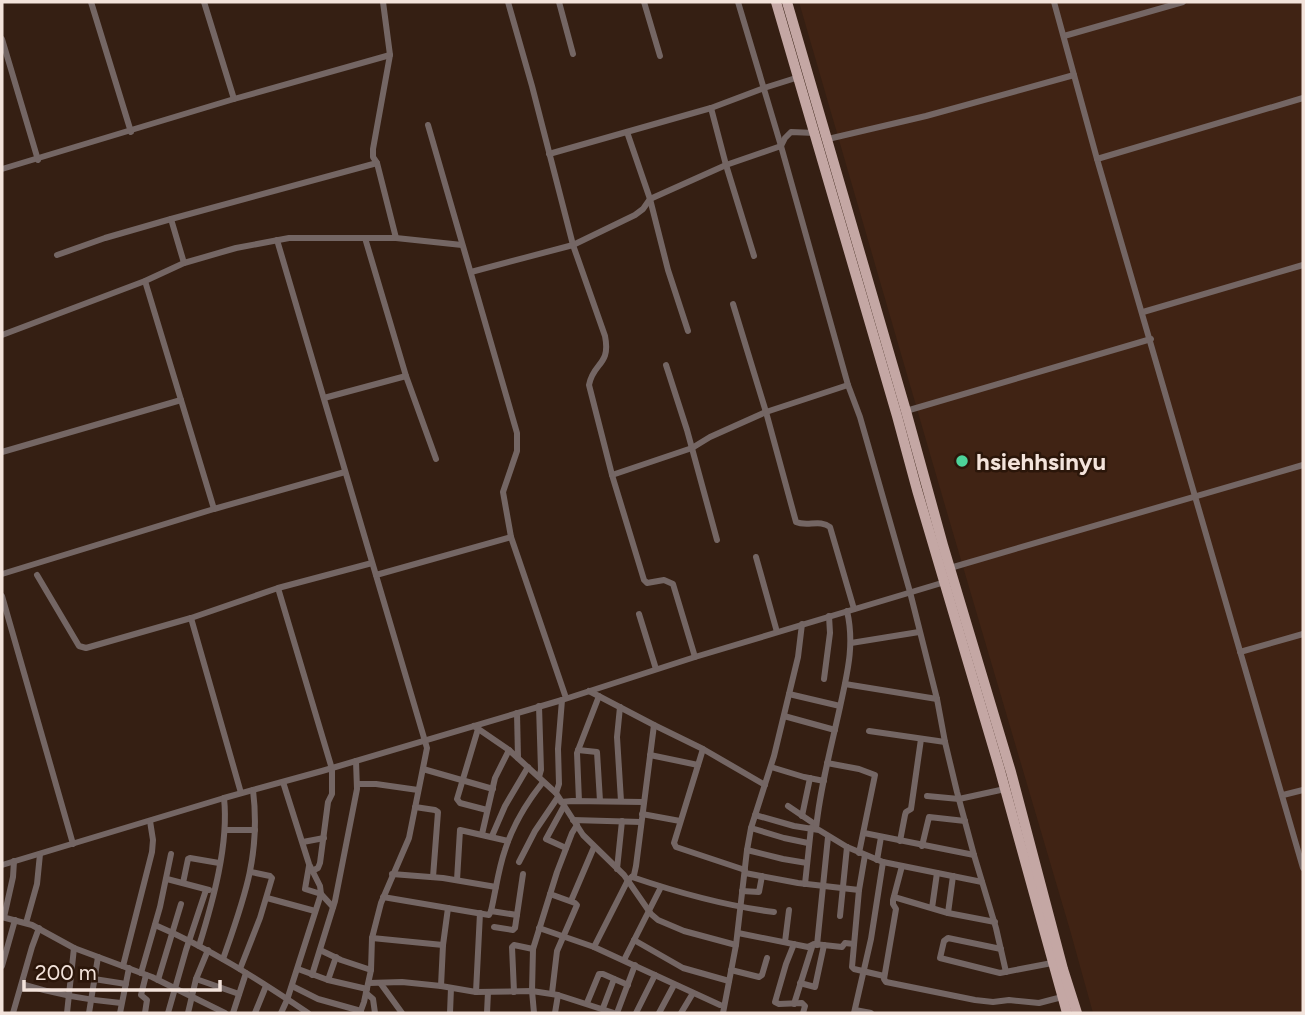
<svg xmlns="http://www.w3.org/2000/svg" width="1305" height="1015" font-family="Figtree,sans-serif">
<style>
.built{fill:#402314}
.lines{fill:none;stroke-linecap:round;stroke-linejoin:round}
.street{stroke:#746664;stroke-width:6}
.primary{stroke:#c4a7a4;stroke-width:10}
.poi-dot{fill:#4dd39a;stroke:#2b160a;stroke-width:2.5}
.labels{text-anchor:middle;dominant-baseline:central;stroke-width:5;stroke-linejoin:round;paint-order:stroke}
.poi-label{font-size:24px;font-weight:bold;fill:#f3e3db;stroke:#2b160a;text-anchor:start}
</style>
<rect width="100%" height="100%" fill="#351f13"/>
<polygon class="built" points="799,2 1303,2 1303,1013 1093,1013 1070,930 946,509"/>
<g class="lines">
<g class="street">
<polyline points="91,2 131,132"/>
<polyline points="204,2 234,99"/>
<polyline points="383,2 390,55 373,149 373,157 377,163 396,238"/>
<path d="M 508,2 L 532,86 L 573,245 L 605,336 C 611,366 593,362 589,385 L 612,475 L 644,580 L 647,583 L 664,580 L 673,584 L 695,657"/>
<polyline points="559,2 573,54"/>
<polyline points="644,2 660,56"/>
<polyline points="738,2 781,146 848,385 860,417 910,592 937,699 945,742 957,792 974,855 996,928 1006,972"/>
<polyline points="1054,2 1097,159 1303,868"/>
<polyline points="1064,36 1183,2"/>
<polyline points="2,39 38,160"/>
<polyline points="711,108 726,165 754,256"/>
<polyline points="428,125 517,433 517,451 503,492 511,537 566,698"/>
<polyline points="627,132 650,199 668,270 688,331"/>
<polyline points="828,139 926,116 1074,75"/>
<polyline points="549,154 711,108 764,88 799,77"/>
<polyline points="1097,159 1303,98"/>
<polyline points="2,169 234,99 390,55"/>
<polyline points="365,238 406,376 436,459"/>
<polyline points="277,240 427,748 409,838 381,903 372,938 371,970 364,1002 360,1013"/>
<polyline points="57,255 105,238 171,219"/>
<polyline points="184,263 171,219 377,163"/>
<polyline points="471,272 573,245 635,215 643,209 650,199 726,165 781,146 785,138 791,132 815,133"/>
<polyline points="145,281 214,509"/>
<path d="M 733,304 L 766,412 L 796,522 C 807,527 820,519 830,527 L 854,609"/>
<polyline points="1143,312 1303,265"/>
<polyline points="2,335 145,281 184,263 236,248 289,238 396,238 462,245"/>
<polyline points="666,365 687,430 717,540"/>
<polyline points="324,398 406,376"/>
<polyline points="906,411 1151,339"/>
<polyline points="2,452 181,400"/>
<polyline points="612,475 692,448 710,437 766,412 848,385"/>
<polyline points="756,557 777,632"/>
<polyline points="950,568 1303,465"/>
<polyline points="2,574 214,509 345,472"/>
<polyline points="37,575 79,646 86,648 191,618 278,588 372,563"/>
<polyline points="376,575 511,537"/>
<polyline points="278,588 332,769 332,794 328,802 320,863 318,868 312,871"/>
<polyline points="2,596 73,844"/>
<polyline points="639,614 656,669"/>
<polyline points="191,618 241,793"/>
<polyline points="851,643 919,632"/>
<polyline points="1240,652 1303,634"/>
<polyline points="824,679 830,633 829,616"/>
<polyline points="845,684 937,699"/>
<polyline points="589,691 654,725 703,749 765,785"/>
<polyline points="789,694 840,706"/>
<polyline points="620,707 617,737 621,801"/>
<polyline points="517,713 518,758"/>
<polyline points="784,716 835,730"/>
<polyline points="474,726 509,750 556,793 583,835 624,875 651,914 658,920 684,931 736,945"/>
<polyline points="478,729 457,799 460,803 487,810"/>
<polyline points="869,731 945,742"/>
<polyline points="703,749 674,843 676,847 745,870"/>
<polyline points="578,750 597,752 600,801"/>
<polyline points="650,755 698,765"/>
<polyline points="827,763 859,769 875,775 859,853"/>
<polyline points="771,767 804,777 824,781"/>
<polyline points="423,769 493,789"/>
<polyline points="539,777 541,770 539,706"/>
<polyline points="357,784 376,784 418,790"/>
<polyline points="556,793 559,784 558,749 562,700"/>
<polyline points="1283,795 1303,790"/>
<polyline points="927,796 959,799 1005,789"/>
<polyline points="579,801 577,753 599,696"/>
<polyline points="561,802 572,801 643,802"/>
<polyline points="564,806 546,839 566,848"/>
<polyline points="788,806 816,825"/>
<polyline points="415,807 435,810 438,812 433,877"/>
<polyline points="642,814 680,821"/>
<polyline points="755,815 794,826 819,830 847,847 883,862 982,882"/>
<polyline points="802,816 810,778"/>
<polyline points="573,820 641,822"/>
<polyline points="751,828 784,838 808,843"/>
<path d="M 816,829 C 820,788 831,748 840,707 C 847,674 855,645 847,611"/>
<polyline points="225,830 255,830"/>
<polyline points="864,833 974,855"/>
<polyline points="482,834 495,778 509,750"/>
<polyline points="492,836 505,806 528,767"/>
<polyline points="900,841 905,815 906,812 911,809 921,739"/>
<polyline points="303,842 324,838"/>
<polyline points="922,846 929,817 965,821"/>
<polyline points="747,850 783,859 807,863"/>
<polyline points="865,855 859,890 852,967 854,969 884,976"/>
<polyline points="877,860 881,837"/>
<polyline points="519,862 535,831 558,797"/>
<polyline points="2,865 224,798 322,771 562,700 695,657 945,582"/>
<polyline points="309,866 305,889 321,894 333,907"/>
<polyline points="902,866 893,900 893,904 896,909 884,979 886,982 975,1000 993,1002 1009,1000 1039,1003 1062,997"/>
<polyline points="617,869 622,821"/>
<polyline points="745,873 798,883 859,890"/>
<polyline points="392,874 443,878 496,887"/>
<path d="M 632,877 C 679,893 726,906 774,912"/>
<polyline points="167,879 209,890"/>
<polyline points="457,880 460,830 508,841"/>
<polyline points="183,883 188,859 190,858 219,863"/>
<polyline points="805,884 811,828"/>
<polyline points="742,891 759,892 762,876"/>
<polyline points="550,894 575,903 577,905 557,951 552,993"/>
<polyline points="383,897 489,915 491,911 517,915"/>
<polyline points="894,897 948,913 995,922"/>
<polyline points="267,898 315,911"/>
<polyline points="571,901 594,847"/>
<polyline points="932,908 937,873"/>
<path d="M 491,911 C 496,890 498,870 505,850 C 513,825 527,802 543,782"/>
<polyline points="948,913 953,876"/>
<polyline points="840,916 847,847"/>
<polyline points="2,917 32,925 74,948 152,977 225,1013"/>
<polyline points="4,917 13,877 14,861"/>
<polyline points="26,923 37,884 40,854"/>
<path d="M 155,925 C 209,948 259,980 308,1013"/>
<polyline points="494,927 513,930 515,928 523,874"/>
<polyline points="539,928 594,947 720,1005"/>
<polyline points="738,933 808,947 814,944 842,947 845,943 854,944"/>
<polyline points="372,938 443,945"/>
<polyline points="634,940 683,968 729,981"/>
<polyline points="785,942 789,910"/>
<polyline points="794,944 786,964 775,1002 779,1004 802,1003 805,1006 803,1013"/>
<polyline points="817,945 828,837"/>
<path d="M 199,946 C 213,901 229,844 224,798"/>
<polyline points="594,947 628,880 634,875 636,866 654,725"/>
<polyline points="1001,949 948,938 944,941 940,958 1000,973 1052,963"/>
<polyline points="320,950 341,960 371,970"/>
<path d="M 223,959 C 244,899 261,855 253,790"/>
<polyline points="624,960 661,887"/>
<polyline points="2,966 15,920"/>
<polyline points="123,966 152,852 153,840 150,821"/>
<polyline points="240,969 260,918 272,878 270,876 251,872"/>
<polyline points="298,969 328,980 367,989"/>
<polyline points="731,970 759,977 762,975 767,958"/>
<polyline points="141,973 160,907 171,854"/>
<polyline points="312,975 335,901 357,789 356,761"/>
<polyline points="94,979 126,984"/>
<polyline points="196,979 239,994"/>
<polyline points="158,980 181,904"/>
<polyline points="328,980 336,957"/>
<polyline points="369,983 402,982 441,986 476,992 532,991 558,995 614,1013"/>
<polyline points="800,983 815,987 824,945"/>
<path d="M 22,984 C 54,994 87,1000 121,1003"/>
<polyline points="381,984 402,1013"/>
<polyline points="292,986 318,999 361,1011"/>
<polyline points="441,986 443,945 448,908"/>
<polyline points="476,992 480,913"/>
<polyline points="514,992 512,947 514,945 533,949"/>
<polyline points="366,993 373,999 375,1013"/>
<polyline points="587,1003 599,974 603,974 628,985"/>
<polyline points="794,1004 812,947"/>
<polyline points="603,1008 614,979"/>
<polyline points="855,1010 871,1013"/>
<polyline points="13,1013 32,947 39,928"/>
<polyline points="67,1013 74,948"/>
<polyline points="89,1013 98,957"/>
<polyline points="120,1013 129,968"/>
<polyline points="145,1013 147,1000 141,995 146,975"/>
<polyline points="168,1013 186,950 206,890"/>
<polyline points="188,1013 196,979 208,950"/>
<polyline points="233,1013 246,973"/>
<polyline points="255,1013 266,986"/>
<polyline points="281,1013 287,1000 321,894 320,886 309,864 283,782"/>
<polyline points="450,1013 451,988"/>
<polyline points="487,1013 488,992"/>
<polyline points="534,1013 532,991 533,949 557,872 572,833 577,825"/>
<polyline points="555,1013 558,995"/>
<polyline points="617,1013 635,965"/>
<polyline points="636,1013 655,975"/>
<polyline points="659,1013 674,985"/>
<polyline points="681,1013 693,993"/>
<polyline points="723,1013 736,945 747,850 751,828 774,756 798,657 802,624"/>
<polyline points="854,1013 871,939 883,862"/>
</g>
<g class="primary">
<polyline points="776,2 897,416 917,490 999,767 1067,1013"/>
<polyline points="787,2 906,411 943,545 1011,772 1063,969 1077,1013"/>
</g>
</g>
<circle class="poi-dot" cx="962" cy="461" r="7"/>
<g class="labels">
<g class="poi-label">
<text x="976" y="461">hsiehhsinyu</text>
</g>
</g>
<rect width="1305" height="1015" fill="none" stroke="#f3e3db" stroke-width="7"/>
<path d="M24 980v10h196v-10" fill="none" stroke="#f3e3db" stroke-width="3.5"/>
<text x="35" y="980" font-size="21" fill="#f3e3db" stroke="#2b160a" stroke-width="5" paint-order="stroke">200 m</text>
</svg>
